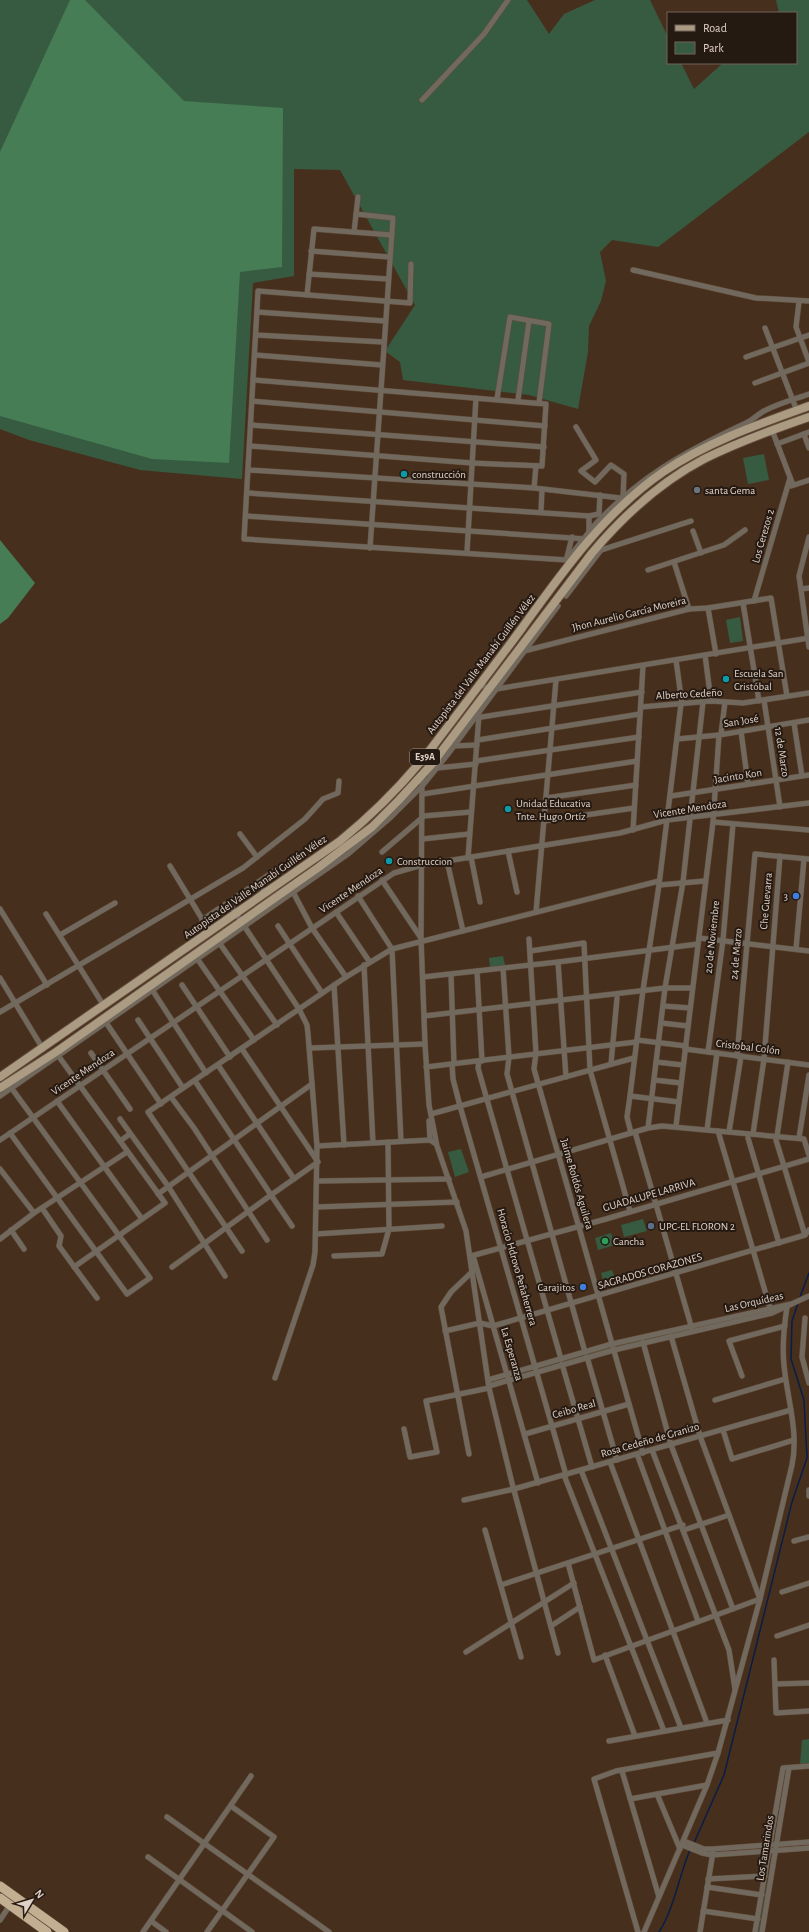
<svg xmlns="http://www.w3.org/2000/svg" width="809" height="1932" font-family="'Alegreya Sans',sans-serif">
<style>
.green{fill:#375b41}
.forest{fill:#467d55}
.lines{fill:none;stroke-linecap:round;stroke-linejoin:round}
.stream{stroke:#081d47;stroke-width:1.5}
.street-casing{stroke:#634c3b;stroke-width:6}
.primary-casing{stroke:#634c3b;stroke-width:10}
.highway-casing{stroke:#634c3b;stroke-width:10}
.street{stroke:#71695d;stroke-width:5}
.primary{stroke:#ab9b83;stroke-width:8}
.highway{stroke:#c2af92;stroke-width:9}
.culture-dot{fill:#0f9aa8;stroke:#251a12;stroke-width:1.5}
.worship-dot{fill:#6b7280;stroke:#251a12;stroke-width:1.5}
.shop-dot{fill:#3f7fe0;stroke:#251a12;stroke-width:1.5}
.service-dot{fill:#5c6f8a;stroke:#251a12;stroke-width:1.5}
.leisure-dot{fill:#2e9e5b;stroke:#251a12;stroke-width:1.5}
.labels{text-anchor:middle;dominant-baseline:central;stroke-width:4;stroke-linejoin:round;paint-order:stroke}
.shield{fill:#251a12;stroke:#a89990;stroke-width:1}
.shield-label{font-size:10px;font-weight:bold;fill:#e0d0c6}
.poi-label{font-size:11px;fill:#e0d0c6;stroke:#251a12;text-anchor:start}
.street-label{font-size:11px;fill:#e0d0c6;stroke:#251a12}
</style>
<rect width="100%" height="100%" fill="#472f1d"/>
<g class="green">
<polygon points="0,0 527,0 549,34 564,14 595,0 650,0 668,37 668,63 681,63 694,89 723,63 796,63 796,13 779,13 776,0 809,0 809,132 658,247 612,240 600,252 606,281 601,301 589,326 588,352 578,409 529,395 403,380 400,362 385,351 415,305 340,170 294,169 294,276 253,283 242,479 140,470 29,440 0,429"/>
<polygon points="764,454 769,480 748,484 743,458"/>
<polygon points="740,617 743,641 730,643 726,620"/>
<polygon points="503,956 505,965 490,967 489,958"/>
<polygon points="461,1149 469,1172 455,1177 448,1152"/>
<polygon points="643,1219 647,1231 624,1237 621,1225"/>
<polygon points="611,1233 615,1245 598,1250 595,1238"/>
<polygon points="612,1270 617,1284 605,1287 601,1273"/>
<polygon points="688,1329 688,1331 617,1347 617,1345"/>
<polygon points="609,1347 609,1349 538,1369 538,1368"/>
<polygon points="809,1739 809,1763 800,1764 802,1740"/>
<polygon points="771,1856 759,1932 758,1932"/>
</g>
<g class="forest">
<polygon points="70,0 85,0 184,101 283,108 282,267 240,272 229,463 152,459 0,416 0,152"/>
<polygon points="0,540 35,583 8,618 0,624"/>
</g>
<g class="lines">
<g class="stream">
<polyline points="800,1297 809,1273"/>
<polyline points="694,1843 724,1775 792,1502 807,1458 804,1400 791,1359 792,1321 798,1303"/>
<path d="M 659,1932 C 674,1909 679,1876 690,1850"/>
</g>
<defs>
<g id="street">
<polyline points="422,100 484,34 508,0"/>
<polyline points="356,214 393,218 370,548"/>
<polyline points="354,232 358,197"/>
<polyline points="311,251 389,257"/>
<polyline points="411,264 410,303 258,291 244,539 567,560 589,532 589,516"/>
<polyline points="633,270 756,298 809,301"/>
<polyline points="309,274 388,279"/>
<polyline points="307,295 314,229 392,235"/>
<polyline points="799,302 796,327 809,362"/>
<polyline points="257,312 385,321"/>
<polyline points="765,328 797,411"/>
<polyline points="256,335 383,342"/>
<polyline points="255,355 382,365"/>
<polyline points="746,357 809,335"/>
<polyline points="755,383 809,363"/>
<polyline points="497,399 510,317 549,324 539,403"/>
<polyline points="518,400 529,321"/>
<polyline points="252,401 545,426"/>
<polyline points="251,425 544,447"/>
<polyline points="576,427 596,460 581,471 595,482 611,465 624,474 623,497"/>
<polyline points="772,430 793,485"/>
<polyline points="804,434 809,448"/>
<polyline points="777,444 809,432"/>
<polyline points="250,446 472,463 542,466 546,404 253,380"/>
<polyline points="249,470 534,488 629,499"/>
<polyline points="791,486 809,480"/>
<polyline points="534,488 536,466"/>
<polyline points="248,493 589,516 599,514 600,495"/>
<polyline points="541,512 542,489"/>
<polyline points="246,516 586,539"/>
<path d="M 589,531 C 637,478 682,453 746,423 C 753,420 759,413 766,410 C 780,403 795,399 809,394"/>
<polyline points="693,531 701,553"/>
<polyline points="809,537 799,576 809,647"/>
<polyline points="467,552 476,398"/>
<polyline points="595,552 691,521"/>
<polyline points="567,557 572,537"/>
<polyline points="674,562 689,609"/>
<polyline points="648,570 724,545 745,530"/>
<polyline points="801,589 809,588"/>
<polyline points="566,596 601,550"/>
<polyline points="754,601 790,478"/>
<polyline points="743,603 759,701"/>
<polyline points="708,608 716,654"/>
<polyline points="524,651 689,609 708,608 771,598 787,696"/>
<polyline points="705,655 711,701"/>
<polyline points="676,660 682,704"/>
<polyline points="481,684 489,690 496,689 809,638"/>
<polyline points="764,700 780,807"/>
<polyline points="641,707 711,701 743,703 809,693"/>
<polyline points="475,718 642,692"/>
<polyline points="794,723 802,776"/>
<polyline points="741,731 748,784"/>
<polyline points="721,734 725,702"/>
<polyline points="677,739 719,735 809,720"/>
<polyline points="478,740 640,714"/>
<polyline points="452,746 477,745"/>
<polyline points="476,761 639,737"/>
<polyline points="437,768 476,764"/>
<polyline points="422,776 421,938 425,1044 429,1105 437,1146 466,1231 489,1388 512,1483 558,1653"/>
<polyline points="423,794 637,761"/>
<polyline points="671,796 809,775"/>
<polyline points="546,798 636,785"/>
<polyline points="423,816 471,812"/>
<polyline points="544,821 634,808"/>
<polyline points="713,822 809,830"/>
<polyline points="633,830 643,666"/>
<polyline points="240,834 257,857"/>
<polyline points="422,839 469,834"/>
<polyline points="508,851 517,892"/>
<polyline points="382,852 423,817"/>
<polyline points="471,857 480,902"/>
<polyline points="468,858 479,715"/>
<polyline points="447,861 463,931"/>
<polyline points="170,866 210,932"/>
<polyline points="382,880 421,938"/>
<polyline points="258,883 265,893"/>
<polyline points="659,885 705,881"/>
<polyline points="292,890 312,928 346,977"/>
<polyline points="358,896 392,949 401,1141"/>
<polyline points="229,903 299,1009 307,1025 308,1034 317,1146 315,1252 313,1265 275,1378"/>
<polyline points="0,909 47,985"/>
<polyline points="336,912 369,961"/>
<polyline points="536,912 556,680"/>
<polyline points="46,914 104,1006"/>
<polyline points="202,920 279,868"/>
<polyline points="278,926 322,993"/>
<polyline points="60,935 115,903"/>
<polyline points="699,938 809,951"/>
<polyline points="529,939 536,1053 534,1069 643,1453"/>
<polyline points="218,941 277,1025"/>
<polyline points="796,949 804,859"/>
<polyline points="530,951 584,943 590,1070 630,1211"/>
<polyline points="196,957 254,1040"/>
<polyline points="558,962 566,1077"/>
<polyline points="364,965 373,1143"/>
<polyline points="503,968 509,1057 507,1074 585,1352"/>
<polyline points="477,971 482,1061"/>
<polyline points="451,974 454,1064"/>
<polyline points="423,977 558,962 698,944"/>
<polyline points="0,978 43,1049"/>
<polyline points="182,985 230,1057"/>
<polyline points="334,985 344,1145"/>
<polyline points="151,988 206,1073"/>
<polyline points="663,1006 690,1008"/>
<polyline points="0,1012 243,868 305,819 323,799 338,793 339,781"/>
<polyline points="424,1016 665,988 692,988"/>
<polyline points="138,1020 183,1088"/>
<polyline points="105,1021 161,1104"/>
<polyline points="661,1023 688,1026"/>
<polyline points="637,1040 686,1046"/>
<polyline points="310,1048 425,1044"/>
<polyline points="685,1049 809,1065"/>
<polyline points="708,1052 723,940 733,824"/>
<polyline points="91,1053 130,1109"/>
<polyline points="57,1054 165,1203 74,1267"/>
<polyline points="737,1056 755,854 809,859"/>
<polyline points="479,1061 478,1068 561,1359"/>
<polyline points="656,1062 683,1065"/>
<polyline points="452,1064 453,1079 460,1106 552,1426 566,1475 564,1475 664,1731"/>
<polyline points="611,1064 617,998"/>
<polyline points="218,1065 294,1179"/>
<polyline points="426,1067 636,1042"/>
<polyline points="654,1080 681,1083"/>
<polyline points="195,1081 271,1195 318,1162 242,1049"/>
<polyline points="10,1086 150,1278 127,1294 10,1133"/>
<polyline points="0,1096 348,854 391,817 423,785 448,754 558,606"/>
<polyline points="630,1096 627,1117 631,1133"/>
<polyline points="171,1097 194,1128 267,1240"/>
<polyline points="57,1101 142,1219"/>
<polyline points="679,1102 630,1096 643,990 659,885 681,704"/>
<polyline points="431,1114 634,1058"/>
<polyline points="120,1119 168,1186 225,1276"/>
<polyline points="429,1121 430,1140"/>
<polyline points="676,1126 713,822 719,735"/>
<polyline points="648,1128 665,988 683,882 703,702"/>
<polyline points="707,1130 717,1053"/>
<polyline points="718,1131 770,1308"/>
<polyline points="635,1132 692,1329"/>
<polyline points="729,1132 741,1056"/>
<polyline points="753,1134 764,1059 780,856"/>
<polyline points="777,1136 788,1062"/>
<polyline points="748,1138 779,1243"/>
<polyline points="799,1138 809,1075"/>
<polyline points="0,1140 394,873 422,865 620,833 667,820 809,803"/>
<polyline points="776,1140 805,1235"/>
<polyline points="120,1141 130,1134"/>
<polyline points="317,1146 430,1140 436,1144"/>
<polyline points="0,1169 34,1213"/>
<polyline points="481,1177 648,1128 662,1126 804,1139 809,1155"/>
<polyline points="318,1181 449,1179"/>
<polyline points="158,1194 312,1084"/>
<polyline points="317,1207 457,1202"/>
<polyline points="42,1208 61,1236 59,1246 97,1298"/>
<polyline points="11,1230 24,1249"/>
<polyline points="316,1234 442,1226"/>
<polyline points="0,1239 34,1213 127,1152"/>
<polyline points="242,1251 148,1112 346,977 392,949 659,881"/>
<polyline points="334,1256 382,1254 389,1229 388,1142"/>
<polyline points="471,1256 606,1219 809,1159"/>
<polyline points="474,1259 538,1483"/>
<polyline points="172,1267 271,1195 292,1226"/>
<polyline points="805,1318 802,1357 809,1383"/>
<polyline points="445,1331 480,1323 493,1326 805,1235 809,1230"/>
<polyline points="643,1342 671,1445 733,1609"/>
<polyline points="587,1357 617,1460"/>
<polyline points="562,1364 592,1467"/>
<polyline points="742,1376 729,1341 785,1326"/>
<polyline points="488,1380 612,1344 791,1304"/>
<polyline points="489,1386 614,1350 772,1313 809,1296"/>
<polyline points="715,1400 785,1379"/>
<polyline points="404,1429 410,1457 437,1452 426,1401 489,1388"/>
<polyline points="723,1430 732,1459 794,1440"/>
<polyline points="525,1434 629,1404"/>
<polyline points="652,1450 729,1650 735,1689"/>
<polyline points="469,1454 441,1307 451,1292 475,1269"/>
<polyline points="637,1454 698,1621"/>
<polyline points="610,1462 707,1723"/>
<polyline points="581,1470 681,1728"/>
<polyline points="809,1490 809,1496"/>
<polyline points="464,1500 514,1489 791,1410"/>
<polyline points="485,1530 521,1657"/>
<polyline points="684,1530 729,1515"/>
<polyline points="794,1541 809,1537"/>
<polyline points="568,1563 594,1660 760,1599 700,1436 671,1336"/>
<polyline points="501,1585 683,1525"/>
<polyline points="782,1592 809,1583"/>
<polyline points="551,1626 580,1607"/>
<polyline points="777,1636 809,1625"/>
<polyline points="466,1652 574,1583"/>
<polyline points="605,1655 635,1736"/>
<polyline points="774,1660 776,1713 809,1711"/>
<polyline points="775,1684 809,1683"/>
<polyline points="609,1741 728,1720"/>
<polyline points="622,1771 659,1897"/>
<polyline points="657,1794 680,1849"/>
<polyline points="630,1799 707,1785"/>
<polyline points="167,1817 329,1932"/>
<polyline points="684,1841 704,1849 713,1849 809,1842"/>
<polyline points="682,1845 702,1853 712,1855 809,1848"/>
<polyline points="148,1857 252,1932"/>
<polyline points="708,1879 765,1876"/>
<polyline points="707,1887 762,1895"/>
<polyline points="703,1911 758,1919"/>
<polyline points="0,1920 10,1905"/>
<polyline points="151,1921 166,1932"/>
<polyline points="143,1932 251,1776"/>
<polyline points="207,1932 274,1837 231,1806"/>
<polyline points="638,1932 594,1779 616,1771 718,1753"/>
<path d="M 644,1932 L 707,1785 L 718,1753 L 760,1599 L 792,1465 C 799,1432 787,1398 784,1365 C 782,1346 784,1326 787,1307"/>
<polyline points="700,1932 713,1852"/>
<polyline points="755,1932 783,1768 809,1766"/>
<polyline points="762,1932 789,1768"/>
</g>
<g id="primary">
<path d="M 0,1077 L 340,841 C 372,815 401,786 427,754 C 459,712 491,670 522,628 C 563,571 604,513 663,472 C 707,442 759,424 809,406"/>
<path d="M 0,1088 L 56,1052 L 319,867 L 372,827 L 399,800 L 432,764 L 592,553 C 624,515 660,482 704,459 C 738,442 774,429 809,417"/>
</g>
<g id="highway">
<polyline points="0,1886 64,1932"/>
<polyline points="0,1898 47,1932"/>
</g>
</defs>
<use href="#street" class="street-casing"/>
<use href="#primary" class="primary-casing"/>
<use href="#highway" class="highway-casing"/>
<use href="#street" class="street"/>
<use href="#primary" class="primary"/>
<use href="#highway" class="highway"/>
</g>
<g class="culture-dot">
<circle cx="404" cy="474" r="4"/>
<circle cx="726" cy="679" r="4"/>
<circle cx="508" cy="809" r="4"/>
<circle cx="389" cy="861" r="4"/>
</g>
<circle class="worship-dot" cx="697" cy="490" r="4"/>
<g class="shop-dot">
<circle cx="796" cy="896" r="4"/>
<circle cx="583" cy="1287" r="4"/>
</g>
<circle class="service-dot" cx="651" cy="1226" r="4"/>
<circle class="leisure-dot" cx="605" cy="1241" r="4"/>
<g class="labels">
<rect class="shield" x="410" y="749" width="30" height="16" rx="3"/>
<g class="shield-label">
<text x="425" y="757">E39A</text>
</g>
<g class="poi-label">
<text x="412" y="474">construcción</text>
<text x="705" y="490">santa Gema</text>
<text x="734" y="673">Escuela San<tspan x="734" dy="13">Cristóbal</tspan></text>
<text x="516" y="803">Unidad Educativa<tspan x="516" dy="13">Tnte. Hugo Ortíz</tspan></text>
<text x="397" y="861">Construccion</text>
<text x="788" y="896" text-anchor="end">3</text>
<text x="659" y="1226">UPC-EL FLORON 2</text>
<text x="613" y="1241">Cancha</text>
<text x="575" y="1287" text-anchor="end">Carajitos</text>
</g>
<g class="street-label">
<text transform="translate(763 536) rotate(-74)">Los Cerezos 2</text>
<text transform="translate(629 614) rotate(-14)">Jhon Aurelio García Moreira</text>
<text transform="translate(481 664) rotate(-53)">Autopista del Valle Manabí Guillén Vélez</text>
<text transform="translate(689 694) rotate(-3)">Alberto Cedeño</text>
<text transform="translate(741 721) rotate(-9)">San José</text>
<text transform="translate(782 752) rotate(81)">12 de Marzo</text>
<text transform="translate(738 776) rotate(-9)">Jacinto Kon</text>
<text transform="translate(690 809) rotate(-9)">Vicente Mendoza</text>
<text transform="translate(255 887) rotate(-35)">Autopista del Valle Manabí Guillén Vélez</text>
<text transform="translate(351 890) rotate(-34)">Vicente Mendoza</text>
<text transform="translate(766 901) rotate(-85)">Che Guevarra</text>
<text transform="translate(712 937) rotate(-84)">20 de Noviembre</text>
<text transform="translate(736 954) rotate(-85)">24 de Marzo</text>
<text transform="translate(748 1047) rotate(7)">Cristobal Colón</text>
<text transform="translate(83 1072) rotate(-34)">Vicente Mendoza</text>
<text transform="translate(577 1184) rotate(74)">Jaime Roldós Aguilera</text>
<text transform="translate(649 1195) rotate(-16)">GUADALUPE LARRIVA</text>
<text transform="translate(517 1267) rotate(74)">Horacio Hdrovo Peñaherrera</text>
<text transform="translate(650 1271) rotate(-16)">SAGRADOS CORAZONES</text>
<text transform="translate(754 1302) rotate(-13)">Las Orquídeas</text>
<text transform="translate(512 1354) rotate(74)">La Esperanza</text>
<text transform="translate(574 1409) rotate(-16)">Ceibo Real</text>
<text transform="translate(650 1440) rotate(-16)">Rosa Cedeño de Granizo</text>
<text transform="translate(765 1848) rotate(-81)">Los Tamarindos</text>
</g>
</g>
<rect x="667" y="12" width="130" height="52" fill="#251a12" stroke="#70635a"/>
<rect x="675" y="25" width="20" height="6" fill="#ab9b83" stroke="#70635a"/>
<text x="703" y="32" font-size="12" fill="#e0d0c6">Road</text>
<rect x="675" y="42" width="20" height="12" fill="#375b41" stroke="#70635a"/>
<text x="703" y="52" font-size="12" fill="#e0d0c6">Park</text>
<g transform="translate(32 1900) rotate(52)" stroke="#251a12" stroke-width="3" paint-order="stroke">
<path d="M0-3L7 15L0 10L-7 15Z" fill="#e0d0c6"/>
<text y="-6" font-size="11" font-weight="bold" text-anchor="middle" fill="#e0d0c6">N</text>
</g>
</svg>
